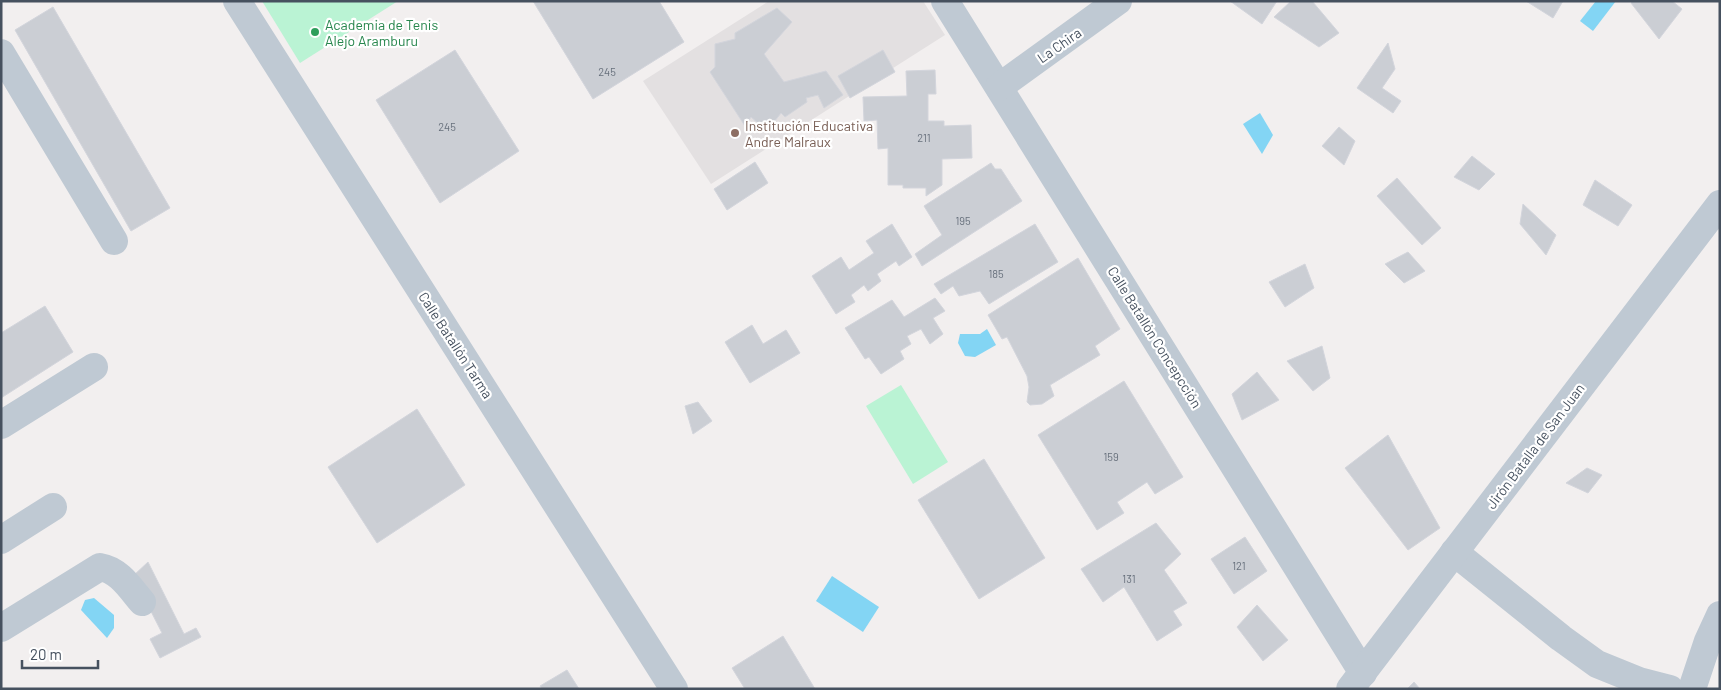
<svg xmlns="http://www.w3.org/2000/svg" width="1721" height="690" font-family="Barlow,sans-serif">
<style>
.education{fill:#e3e0e1}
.green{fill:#baf3d4}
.water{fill:#83d5f4}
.building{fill:#cbced4;stroke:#d3d5dc}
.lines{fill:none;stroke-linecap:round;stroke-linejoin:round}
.minor{stroke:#bfc9d3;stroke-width:28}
.leisure-dot{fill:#2e9e5b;stroke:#fff;stroke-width:2}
.education-dot{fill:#8d6e63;stroke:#fff;stroke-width:2}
.labels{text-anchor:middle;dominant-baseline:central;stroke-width:4.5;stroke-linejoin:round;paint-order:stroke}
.number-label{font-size:11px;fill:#67707c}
.leisure-label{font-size:14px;fill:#27864d;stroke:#fff;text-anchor:start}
.street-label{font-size:14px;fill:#46515f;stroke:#fff}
.education-label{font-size:14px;fill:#785e54;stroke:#fff;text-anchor:start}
</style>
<rect width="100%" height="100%" fill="#f2efef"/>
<polygon class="education" points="769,1 923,1 945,35 711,184 643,81"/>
<g class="green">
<polygon points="262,1 398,1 300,63"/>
<polygon points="901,385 948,462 913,484 866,406"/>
</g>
<g class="water">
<polygon points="1596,1 1616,1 1593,31 1580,21"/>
<polygon points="1260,113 1273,135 1262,154 1243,124"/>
<polygon points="987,329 996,345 975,357 965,356 958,343 960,334 980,334"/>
<polygon points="832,576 879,607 863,632 816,601"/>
<polygon points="94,598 114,615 114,628 107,638 81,610 85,600"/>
</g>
<g class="building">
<polygon points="533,1 659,1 684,42 593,99"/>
<polygon points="1230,1 1277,1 1262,24"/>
<polygon points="1291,1 1312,1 1339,33 1319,47 1274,17"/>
<polygon points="1526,1 1563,1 1553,18"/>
<polygon points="1633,1 1672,1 1682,9 1659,39 1631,3"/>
<polygon points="53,7 170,208 131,231 15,30"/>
<polygon points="777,8 792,22 764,54 784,82 826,71 843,95 824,108 818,95 806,98 807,102 785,117 781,113 767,131 751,117 745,126 710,72 715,67 715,44 735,39 735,33"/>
<polygon points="1388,43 1395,69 1382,88 1401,101 1393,113 1357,88"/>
<polygon points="455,50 519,151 440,203 376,100"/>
<polygon points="883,50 895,72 850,98 838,76"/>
<polygon points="935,70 936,94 928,94 928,121 944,121 944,126 971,125 972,158 942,159 942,185 926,196 926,188 903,188 903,185 888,185 888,148 878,149 877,120 864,121 863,97 907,96 906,71"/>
<polygon points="1339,127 1355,141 1344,165 1322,146"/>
<polygon points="1472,156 1495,174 1479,190 1454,177"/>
<polygon points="755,162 768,183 727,210 714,189"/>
<polygon points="991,163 995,169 1001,169 1022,201 922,266 915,254 942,235 924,206"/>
<polygon points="1397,178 1441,228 1422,245 1377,196"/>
<polygon points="1595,180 1632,205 1618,226 1583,205"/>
<polygon points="1523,204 1556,235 1546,255 1520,224"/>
<polygon points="892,224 912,257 899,266 896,261 877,274 881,281 868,291 864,285 851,295 855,302 836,314 812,276 841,257 849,270 874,253 866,241"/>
<polygon points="1035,224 1058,262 989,304 980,291 959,296 953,286 941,294 934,284"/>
<polygon points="1408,252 1425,271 1404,283 1385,264"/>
<polygon points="1078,258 1120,329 1095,346 1100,355 1050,385 1054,396 1042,404 1030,405 1027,402 1029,387 1027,376 1007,337 1002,339 988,315"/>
<polygon points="1305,264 1314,288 1285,307 1269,282"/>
<polygon points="935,298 945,311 933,318 943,334 930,344 921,329 907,336 911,344 900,351 904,359 881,374 869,357 865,359 845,328 892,300 904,317"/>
<polygon points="45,306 73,352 1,398 1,333"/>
<polygon points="752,325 763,344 786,330 800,353 750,383 725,342"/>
<polygon points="1322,346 1330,378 1313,391 1287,361"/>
<polygon points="1257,372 1279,400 1242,420 1232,394"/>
<polygon points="1124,381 1183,477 1155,494 1147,482 1117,502 1124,513 1097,530 1038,435"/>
<polygon points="698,402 712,421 693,434 685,406"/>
<polygon points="417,409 465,485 377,543 328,467"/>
<polygon points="1388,435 1440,528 1408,550 1345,468"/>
<polygon points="984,459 1045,558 979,599 918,500"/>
<polygon points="1587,468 1602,475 1588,493 1566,483"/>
<polygon points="1156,523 1181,554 1164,570 1187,603 1173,611 1182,625 1157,641 1124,587 1103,602 1081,569"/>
<polygon points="1245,537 1267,571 1234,594 1211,559"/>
<polygon points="148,562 184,634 196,628 201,637 160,658 150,639 162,633 133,576"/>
<polygon points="1257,605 1288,640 1263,661 1237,627"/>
<polygon points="783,636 815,689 745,689 732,668"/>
<polygon points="567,670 579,689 542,689 540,686"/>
<polygon points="1414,682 1420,689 1407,689"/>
</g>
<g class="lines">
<g class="minor">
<polyline points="237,1 674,689"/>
<polyline points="945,1 1363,673"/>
<polyline points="1,53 114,241"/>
<polyline points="999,87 1118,1"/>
<polyline points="1,425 94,367"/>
<polyline points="1,540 53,507"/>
<polyline points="1454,552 1561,638 1597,664 1639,681 1670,689"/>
<path d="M 1,628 L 100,567 C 119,570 130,588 142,602"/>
<polyline points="1350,689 1720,204"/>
<polyline points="1692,689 1708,641 1720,615"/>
</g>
</g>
<circle class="leisure-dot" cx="315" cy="32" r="5"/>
<circle class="education-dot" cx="735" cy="133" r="5"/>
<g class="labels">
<g class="number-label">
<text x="607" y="71">245</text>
<text x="447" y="126">245</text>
<text x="924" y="137">211</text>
<text x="963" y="220">195</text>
<text x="996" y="273">185</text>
<text x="1111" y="456">159</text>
<text x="1239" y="565">121</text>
<text x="1129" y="578">131</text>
</g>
<g class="leisure-label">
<text x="325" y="24">Academia de Tenis<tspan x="325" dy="16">Alejo Aramburu</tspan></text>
</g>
<g class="street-label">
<text transform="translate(1059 45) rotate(-35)">La Chira</text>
<text transform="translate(1155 337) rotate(58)">Calle Batallón Concepcción</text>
<text transform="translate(456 345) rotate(57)">Calle Batallón Tarma</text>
<text transform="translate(1535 446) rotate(-53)">Jirón Batalla de San Juan</text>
</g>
<g class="education-label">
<text x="745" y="125">Institución Educativa<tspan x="745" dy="16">Andre Malraux</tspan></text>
</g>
</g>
<rect width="1721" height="690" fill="none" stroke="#46515f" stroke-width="5"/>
<path d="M22 660v8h76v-8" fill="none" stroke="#46515f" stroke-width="2.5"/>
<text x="30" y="660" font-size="15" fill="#46515f" stroke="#ffffff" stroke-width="4" paint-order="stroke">20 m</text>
</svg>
